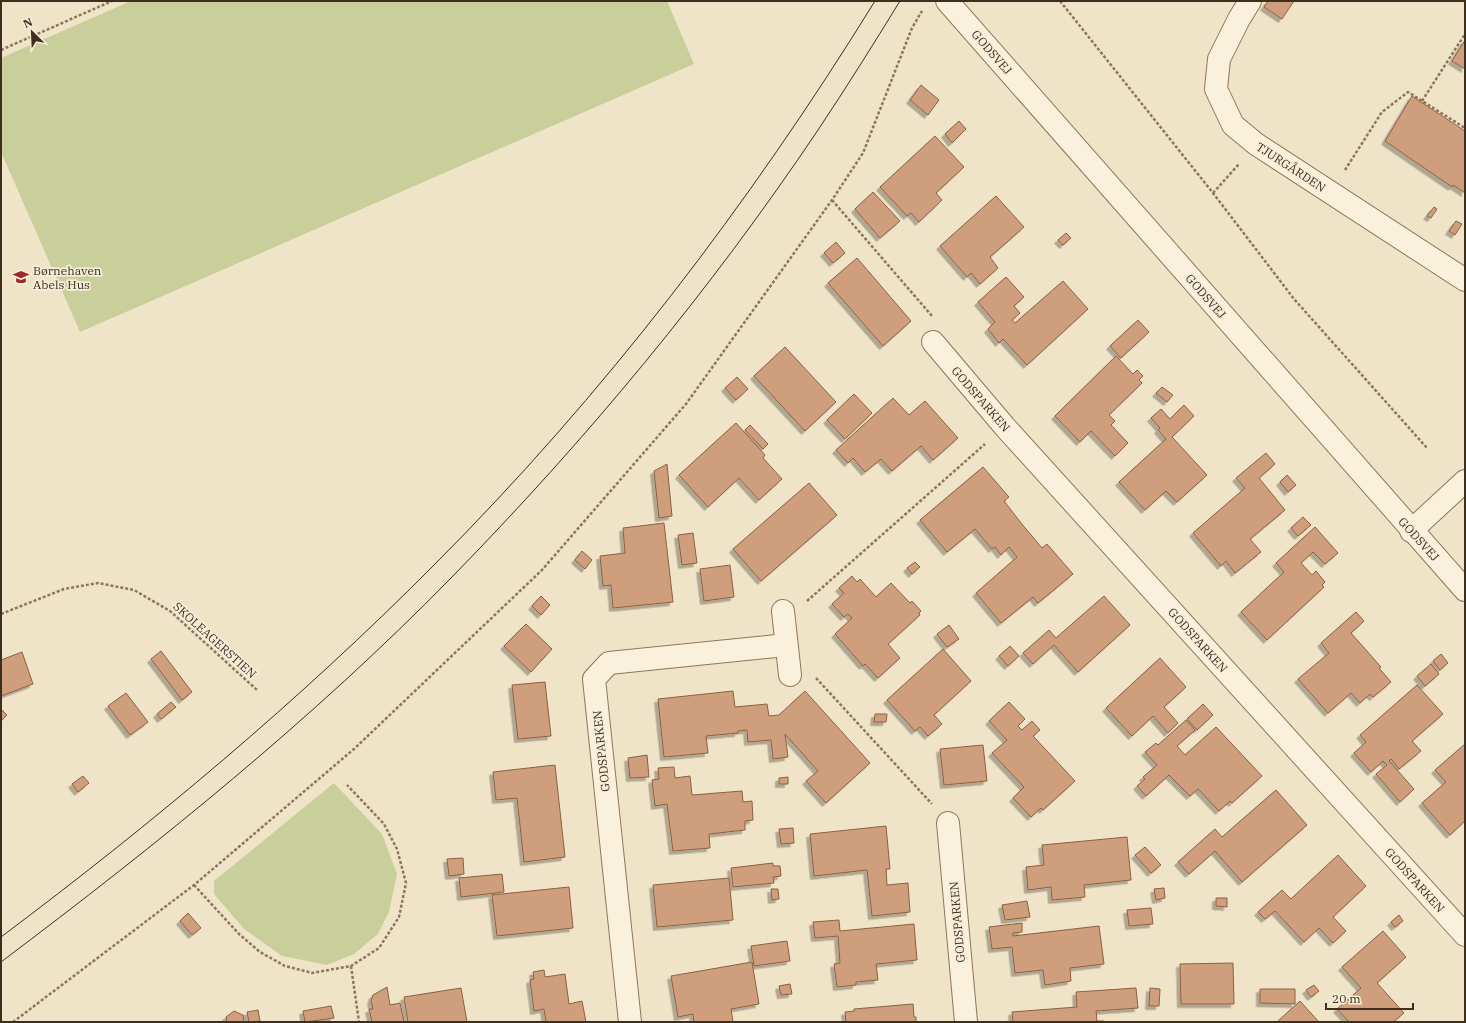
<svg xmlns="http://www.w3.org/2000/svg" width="1466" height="1023" font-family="'IBM Plex Serif',serif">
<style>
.green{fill:#c9cf9b}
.building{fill:#cf9f7d;stroke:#8d5f41;filter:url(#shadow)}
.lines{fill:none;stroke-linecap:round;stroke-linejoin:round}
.minor-casing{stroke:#8d765c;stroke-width:24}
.path{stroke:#8d765c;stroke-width:2.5;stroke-dasharray:3 2;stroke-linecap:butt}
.minor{stroke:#faf1dc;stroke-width:22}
.tram{stroke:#3d2e20;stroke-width:1}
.labels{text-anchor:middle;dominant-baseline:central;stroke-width:3.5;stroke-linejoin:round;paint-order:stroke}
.street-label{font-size:12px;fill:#3d2e20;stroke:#f7eed8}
.poi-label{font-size:12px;fill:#3d2e20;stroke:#f7eed8;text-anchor:start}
</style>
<defs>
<filter id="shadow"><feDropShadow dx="-3.5" dy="3.5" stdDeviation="0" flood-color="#0004"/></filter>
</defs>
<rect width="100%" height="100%" fill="#f0e4c8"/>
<g class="green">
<polygon points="131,1 667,1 694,64 80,332 1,152 1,58"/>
<polygon points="334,783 382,834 397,874 389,912 378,934 354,954 327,965 282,956 244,929 214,894 214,881"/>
</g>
<g class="building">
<polygon points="1268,1 1294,1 1282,19 1264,7"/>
<polygon points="1465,40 1465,69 1452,61"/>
<polygon points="921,85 939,100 928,115 910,100"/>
<polygon points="1412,96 1465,131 1465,193 1453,185 1452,187 1385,141"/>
<polygon points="959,121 966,129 952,143 945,134"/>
<polygon points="935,136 964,167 936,193 942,200 919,222 911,213 907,216 880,187"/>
<polygon points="873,192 900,221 880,238 855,209"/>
<polygon points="996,196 1024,227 990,257 998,268 980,284 971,273 967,277 940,246"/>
<polygon points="1434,207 1437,209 1431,218 1427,216"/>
<polygon points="1456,221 1462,224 1455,235 1449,231"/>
<polygon points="1066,233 1071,238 1063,245 1058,240"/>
<polygon points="836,242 845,253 833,263 824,253"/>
<polygon points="857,258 911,321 883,346 828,283"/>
<polygon points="1006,277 1024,297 1014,306 1020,313 1012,320 1015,323 1063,281 1088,309 1027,365 1003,339 999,343 988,329 995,322 978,302"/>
<polygon points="1138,320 1149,332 1121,358 1110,346"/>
<polygon points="785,347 836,402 805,431 754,376"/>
<polygon points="1116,356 1133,374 1137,370 1143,376 1139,380 1142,383 1109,415 1115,421 1111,425 1128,443 1115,456 1091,431 1080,442 1055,416"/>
<polygon points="737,377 748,389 736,400 725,388"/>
<polygon points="1162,387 1173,395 1167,402 1156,393"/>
<polygon points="854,394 872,413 845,439 827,420"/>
<polygon points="893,398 909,415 925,401 958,438 933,460 921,446 892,471 881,459 865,472 853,458 848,463 836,450"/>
<polygon points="1184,405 1194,416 1172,437 1207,475 1177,502 1166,491 1145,510 1119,482 1166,439 1158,430 1160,428 1151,418 1161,409 1170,419"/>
<polygon points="736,423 765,455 763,458 782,479 759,500 739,478 708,507 679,475"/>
<polygon points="750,425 768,444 763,449 745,430"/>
<polygon points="1266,453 1275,464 1259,478 1285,510 1250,539 1261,552 1235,573 1226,561 1221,566 1193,533 1245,488 1236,478"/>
<polygon points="667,464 672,516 659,518 654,471"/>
<polygon points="983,467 1009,497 1004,501 1021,523 1042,548 1047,544 1073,574 1038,603 1033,597 1001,623 976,593 1017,557 1009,547 1001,555 995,547 992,549 975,529 947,552 920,520"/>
<polygon points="1287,475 1296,485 1288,492 1280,482"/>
<polygon points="809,483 837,515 761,581 733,549"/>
<polygon points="1303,517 1311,525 1298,536 1291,528"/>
<polygon points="664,523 673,602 613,608 611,585 603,586 600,556 625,553 623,528"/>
<polygon points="1315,527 1338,553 1325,564 1313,552 1301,563 1312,575 1316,571 1325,582 1322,585 1324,587 1267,640 1241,612 1284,572 1276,563"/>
<polygon points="693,533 697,563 682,565 678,535"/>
<polygon points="582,551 592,560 585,569 575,560"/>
<polygon points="915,562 920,567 912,574 907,568"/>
<polygon points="730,565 734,597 704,601 700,569"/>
<polygon points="852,576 857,582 860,579 876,597 891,583 910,603 912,601 921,611 919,613 920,615 888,644 900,658 878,678 865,664 863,666 835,634 852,618 848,614 844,617 832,604 844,593 839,588"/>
<polygon points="541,596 550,605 541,615 532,606"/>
<polygon points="1104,596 1130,625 1078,672 1054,645 1033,664 1023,653 1049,630 1056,638"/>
<polygon points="1356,612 1364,621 1351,633 1381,667 1379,668 1391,682 1373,697 1370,694 1360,703 1351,693 1328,713 1298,679 1329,653 1321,643"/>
<polygon points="526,624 552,649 531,672 504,646"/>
<polygon points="949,625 959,639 947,647 937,634"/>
<polygon points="1010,646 1019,656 1008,666 999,656"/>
<polygon points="943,649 971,681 934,715 942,724 928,736 920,727 915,731 887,700"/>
<polygon points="161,651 192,692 182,700 151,659"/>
<polygon points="22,652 33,684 1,696 1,660"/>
<polygon points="1441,654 1448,663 1440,670 1433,661"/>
<polygon points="1160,658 1186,687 1164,707 1178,723 1168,733 1153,716 1132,736 1106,708"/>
<polygon points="1431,664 1439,674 1425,686 1417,676"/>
<polygon points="545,682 551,736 518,739 512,685"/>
<polygon points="1417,685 1443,714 1412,741 1421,751 1399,769 1391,759 1389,761 1414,789 1400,802 1376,774 1387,765 1383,761 1371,772 1354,753 1366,742 1360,735"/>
<polygon points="733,691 735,707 767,704 769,716 779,715 805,691 870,763 826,803 806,781 818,771 785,734 788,757 773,759 771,740 748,742 747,730 738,731 738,733 706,736 708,753 664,757 658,699"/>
<polygon points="126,693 148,722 130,735 108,706"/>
<polygon points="171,702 176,707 161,719 157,714"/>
<polygon points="1009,702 1025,719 1018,726 1022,730 1032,721 1040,730 1033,736 1075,781 1043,810 1041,808 1031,817 1013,798 1024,787 992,753 1007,740 989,721"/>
<polygon points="1203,704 1213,715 1197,730 1187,719"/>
<polygon points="1,709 7,715 1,721"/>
<polygon points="875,714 887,714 886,722 874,722"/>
<polygon points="1186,720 1195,730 1177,746 1185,755 1216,727 1262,776 1232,803 1230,801 1219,811 1198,789 1190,796 1169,775 1146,796 1137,786 1145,779 1143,777 1157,765 1145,752 1156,743 1158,745"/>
<polygon points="1465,744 1465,821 1450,835 1422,803 1446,782 1435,770"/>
<polygon points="983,745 987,781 944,785 940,749"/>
<polygon points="647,755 649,777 630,778 628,758"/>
<polygon points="555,765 565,857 524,862 517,798 496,800 493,772"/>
<polygon points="674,767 675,778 690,776 692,795 742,791 743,802 752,801 753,820 745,821 745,830 709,834 710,848 673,851 667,804 655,806 652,780 659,779 658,768"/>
<polygon points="83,776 89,783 78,792 72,784"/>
<polygon points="788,777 788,784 779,784 779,778"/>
<polygon points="1276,790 1307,825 1242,882 1215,851 1189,874 1178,862 1215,829 1222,837"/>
<polygon points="886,826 890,869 886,869 887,885 908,883 910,912 872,916 867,870 814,876 810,834"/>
<polygon points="793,828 794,843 781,844 779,829"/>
<polygon points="1127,837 1131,880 1084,885 1085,897 1052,900 1051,887 1028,890 1026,867 1044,865 1042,845"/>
<polygon points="1145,847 1161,865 1151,873 1135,855"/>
<polygon points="1338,855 1366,886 1333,917 1346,931 1333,943 1319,928 1304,942 1275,911 1265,919 1258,912 1282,890 1291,899"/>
<polygon points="463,858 464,874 449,876 447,859"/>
<polygon points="773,863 773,866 780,866 781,876 773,877 774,883 733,887 731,868"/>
<polygon points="502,874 504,892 461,897 459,878"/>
<polygon points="729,878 733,920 657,927 653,885"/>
<polygon points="569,887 573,928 497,936 492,895"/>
<polygon points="1164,888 1165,898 1156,900 1154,889"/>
<polygon points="771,889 778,889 779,899 772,900"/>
<polygon points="1216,898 1227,898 1227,907 1216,906"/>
<polygon points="1027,901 1030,917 1005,920 1002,905"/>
<polygon points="1151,908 1153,924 1129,926 1127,910"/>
<polygon points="188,913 201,928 192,935 180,921"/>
<polygon points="1399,915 1403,921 1395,927 1391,922"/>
<polygon points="839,920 840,931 914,924 917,960 876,964 878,980 856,982 856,985 837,987 834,964 840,963 838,936 815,938 813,922"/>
<polygon points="1022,923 1022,932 1013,933 1013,936 1099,926 1104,964 1070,968 1071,981 1045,985 1043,970 1015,973 1012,947 992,949 989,927"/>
<polygon points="1383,931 1406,957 1377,983 1404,1013 1393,1022 1349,1022 1337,1009 1361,988 1342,967"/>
<polygon points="787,941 790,961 754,966 751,946"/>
<polygon points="752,962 759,1004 731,1009 733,1022 694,1022 693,1014 678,1017 671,976"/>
<polygon points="1233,963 1234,1004 1181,1004 1180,964"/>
<polygon points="544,970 545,977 565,974 569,1004 582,1001 586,1022 546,1022 544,1009 534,1011 530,980 534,979 533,972"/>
<polygon points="790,984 792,994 781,995 779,986"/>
<polygon points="1314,985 1319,991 1311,997 1306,990"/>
<polygon points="387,987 390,1005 400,1003 404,1022 372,1022 369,1009 373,1009 371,1001 373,995"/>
<polygon points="461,988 467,1022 408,1022 404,997"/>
<polygon points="1136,988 1138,1008 1096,1011 1097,1021 1104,1021 1104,1022 1013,1022 1012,1012 1077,1007 1076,992"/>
<polygon points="1150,988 1160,989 1159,1006 1149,1006"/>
<polygon points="1260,989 1295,989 1295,1004 1260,1003"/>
<polygon points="1300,1001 1319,1022 1277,1022"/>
<polygon points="913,1004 914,1017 916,1017 916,1022 846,1022 845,1012 854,1011 854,1009"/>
<polygon points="331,1006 334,1018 305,1022 303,1011"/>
<polygon points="258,1010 260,1021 249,1022 247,1012"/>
<polygon points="234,1011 243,1015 244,1022 227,1022 226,1017"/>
</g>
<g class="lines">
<defs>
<g id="minor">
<polyline points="947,1 1465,590"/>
<polyline points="1250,1 1239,19 1219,59 1216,89 1233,125 1256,144 1465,280"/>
<polyline points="933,342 1005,427 1465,935"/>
<polyline points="1411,531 1465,481"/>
<polyline points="783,611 790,675"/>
<polyline points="948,823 966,1022"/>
<polyline points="630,1022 594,679 609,663 786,645"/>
</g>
</defs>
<use href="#minor" class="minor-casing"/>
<g class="path">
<polyline points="1060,1 1213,193 1294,299 1427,448"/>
<polyline points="1,50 112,1"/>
<polyline points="1422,101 1465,34"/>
<polyline points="1345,170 1382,112 1408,92 1465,128"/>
<polyline points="1213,193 1239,164"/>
<polyline points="832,200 932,316"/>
<polyline points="807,601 985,444"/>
<polyline points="1,614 64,589 98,583 134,590 170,611 257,690"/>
<polyline points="816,678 932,804"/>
<polyline points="194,885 239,934 260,952 285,966 312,973 351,966 379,948 399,917 406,883 397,849 384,824 347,785"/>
<polyline points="351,966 359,1022"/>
<polyline points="13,1022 194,885 354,749 542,570 686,404 832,200 863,153 912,28 922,11"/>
</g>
<use href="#minor" class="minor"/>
<g class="tram">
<path d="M 1,937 C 153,823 299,701 433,566 C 603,396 749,205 875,1"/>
<path d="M 1,962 C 159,843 313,719 451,578 C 586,440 710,291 818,130 C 846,88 873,45 900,1"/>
</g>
</g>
<defs>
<symbol id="school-bare" viewBox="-9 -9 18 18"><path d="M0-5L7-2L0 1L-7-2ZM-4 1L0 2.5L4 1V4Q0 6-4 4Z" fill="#9e2a2b" stroke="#f7eed8" stroke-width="2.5" paint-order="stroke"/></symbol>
</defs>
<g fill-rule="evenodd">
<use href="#school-bare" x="10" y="266" width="22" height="22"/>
</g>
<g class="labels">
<g class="street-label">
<text transform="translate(992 52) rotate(49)">GODSVEJ</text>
<text transform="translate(1291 167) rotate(33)">TJURGÅRDEN</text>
<text transform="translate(1206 296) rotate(49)">GODSVEJ</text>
<text transform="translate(981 399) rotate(49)">GODSPARKEN</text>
<text transform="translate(1419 539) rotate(48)">GODSVEJ</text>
<text transform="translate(215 640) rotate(42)">SKOLEAGERSTIEN</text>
<text transform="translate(1198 640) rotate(48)">GODSPARKEN</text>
<text transform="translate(601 751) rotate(-96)">GODSPARKEN</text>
<text transform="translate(1415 880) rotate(48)">GODSPARKEN</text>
<text transform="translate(957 922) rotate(-95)">GODSPARKEN</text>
</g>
<g class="poi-label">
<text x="33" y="270">Børnehaven<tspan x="33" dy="14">Abels Hus</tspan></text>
</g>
</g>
<rect width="1466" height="1023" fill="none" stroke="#3d2e20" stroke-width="4"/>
<g transform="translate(32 32) rotate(336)" stroke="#f7eed8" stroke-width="3" paint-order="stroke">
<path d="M0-3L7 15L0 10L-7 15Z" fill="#3d2e20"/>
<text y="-6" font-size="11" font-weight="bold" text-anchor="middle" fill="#3d2e20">N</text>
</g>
<path d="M1326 1003v6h87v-6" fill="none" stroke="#3d2e20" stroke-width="2"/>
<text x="1332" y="1003" font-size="12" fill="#3d2e20" stroke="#f7eed8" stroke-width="3" paint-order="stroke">20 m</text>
</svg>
